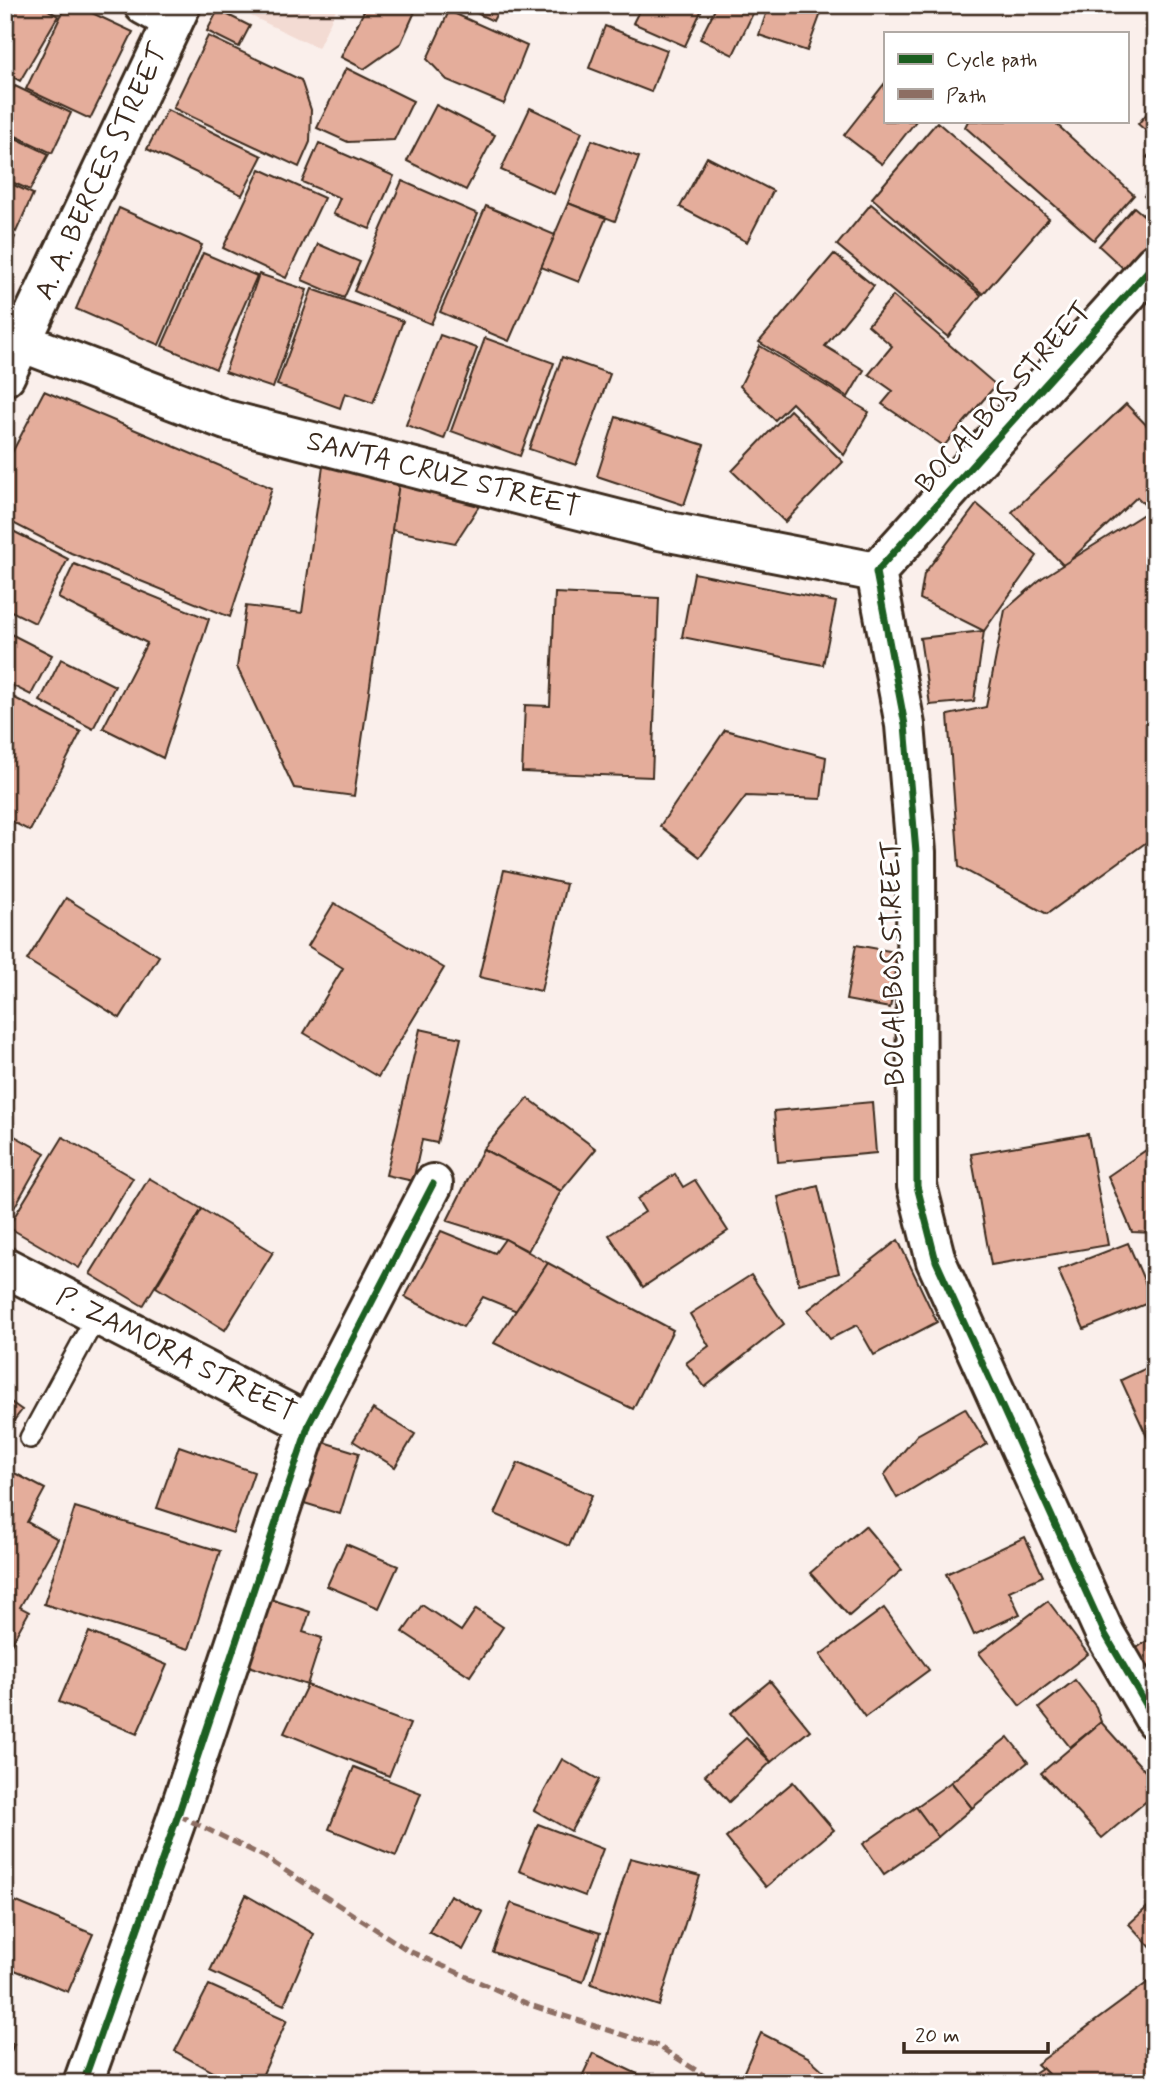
<svg xmlns="http://www.w3.org/2000/svg" width="1160" height="2088" font-family="Mynerve,sans-serif">
<style>
.built{fill:#f3dbd3}
.building{fill:#e4ad9b;stroke:#3b2a1e;stroke-width:2}
.lines{fill:none;stroke-linecap:round;stroke-linejoin:round}
.service-casing{stroke:#3b2a1e;stroke-width:24}
.minor-casing{stroke:#3b2a1e;stroke-width:44}
.tertiary-casing{stroke:#3b2a1e;stroke-width:44}
.service{stroke:#fff;stroke-width:19}
.minor{stroke:#fff;stroke-width:38}
.tertiary{stroke:#fff;stroke-width:38}
.quiet{stroke:#8d6e63;stroke-width:5;stroke-dasharray:10 5;stroke-linecap:butt}
.cycleway-casing{stroke:#fff;stroke-width:11}
.cycleway{stroke:#1b5e20;stroke-width:7}
.labels{text-anchor:middle;dominant-baseline:central;stroke-width:6;stroke-linejoin:round;paint-order:stroke}
.street-label{font-size:28px;fill:#3b2a1e;stroke:#fff}
</style>
<rect width="100%" height="100%" fill="#faefeb"/>
<filter id="ink" filterUnits="userSpaceOnUse"><feTurbulence type="fractalNoise" baseFrequency=".0143" numOctaves="2"/><feDisplacementMap in="SourceGraphic" scale="14" xChannelSelector="R" yChannelSelector="G"/><feConvolveMatrix kernelMatrix="1 2 1 2 8 2 1 2 1" color-interpolation-filters="sRGB"/></filter>
<g filter="url(#ink)">
<polygon class="built" points="228,5 338,5 318,48"/>
<g class="building">
<polygon points="5,5 40,5 58,16 20,81 5,73"/>
<polygon points="66,5 75,5 133,32 90,119 26,89"/>
<polygon points="367,5 418,5 401,43 364,69 341,57"/>
<polygon points="460,5 501,5 493,21"/>
<polygon points="642,5 704,5 685,46 633,23"/>
<polygon points="717,5 757,5 733,55 700,39"/>
<polygon points="769,5 824,5 807,51 759,35"/>
<polygon points="218,10 250,26 239,47 207,31"/>
<polygon points="449,11 527,46 504,104 447,80 427,59"/>
<polygon points="605,26 667,50 651,92 589,68"/>
<polygon points="208,36 301,80 311,110 310,142 299,167 173,108"/>
<polygon points="346,68 413,101 394,140 348,142 317,128"/>
<polygon points="885,83 885,121 916,121 882,164 844,135"/>
<polygon points="15,86 71,113 52,153 5,131 5,107"/>
<polygon points="1155,104 1155,139 1138,124"/>
<polygon points="436,105 495,135 466,190 407,161"/>
<polygon points="530,108 582,132 554,194 501,170"/>
<polygon points="167,110 262,156 242,195 147,149"/>
<polygon points="968,121 1053,121 1134,195 1094,240 965,127"/>
<polygon points="937,122 1049,218 983,294 872,198"/>
<polygon points="5,133 49,154 30,190 5,179"/>
<polygon points="592,140 639,157 615,221 568,203"/>
<polygon points="319,143 394,176 370,229 333,214 340,198 302,182"/>
<polygon points="1155,148 1155,163 1147,157"/>
<polygon points="707,157 773,191 747,242 680,207"/>
<polygon points="260,169 324,198 286,278 223,248"/>
<polygon points="5,181 33,194 16,232 5,227"/>
<polygon points="402,181 478,214 431,324 354,291"/>
<polygon points="1155,184 1155,206 1144,196"/>
<polygon points="568,203 606,218 579,282 541,267"/>
<polygon points="871,204 981,295 948,337 837,245"/>
<polygon points="486,206 555,235 509,341 440,312"/>
<polygon points="1134,207 1155,225 1155,235 1124,269 1099,246"/>
<polygon points="119,208 202,245 159,345 76,309"/>
<polygon points="5,232 15,237 5,257"/>
<polygon points="318,244 360,262 344,298 302,280"/>
<polygon points="203,253 257,276 216,369 162,346"/>
<polygon points="834,254 874,286 825,346 864,370 848,397 759,342"/>
<polygon points="259,274 307,290 273,388 225,372"/>
<polygon points="312,289 403,321 373,403 345,393 340,408 277,385"/>
<polygon points="893,296 996,385 944,446 882,404 893,391 869,374 892,346 868,325"/>
<polygon points="440,335 477,348 444,439 406,425"/>
<polygon points="485,338 554,363 520,456 451,431"/>
<polygon points="760,346 869,412 844,455 792,403 775,420 740,386"/>
<polygon points="562,357 610,374 576,465 529,449"/>
<polygon points="44,391 272,488 230,617 71,553 5,519 5,466"/>
<polygon points="1126,404 1155,434 1155,515 1137,497 1064,566 1012,512"/>
<polygon points="790,410 843,462 785,522 732,471"/>
<polygon points="616,417 704,445 684,505 597,476"/>
<polygon points="323,466 400,477 354,796 294,788 237,667 246,606 302,613"/>
<polygon points="400,477 479,506 455,543 392,530"/>
<polygon points="977,504 1037,556 984,631 920,599 924,574"/>
<polygon points="1150,510 1155,515 1155,836 1047,914 959,867 948,715 986,707 1005,610 1042,578"/>
<polygon points="5,527 68,559 35,623 5,608"/>
<polygon points="74,564 209,619 163,758 103,728 147,643 58,598"/>
<polygon points="694,573 836,602 823,665 682,637"/>
<polygon points="555,593 659,598 652,777 522,772 525,705 550,706"/>
<polygon points="5,631 52,655 31,695 5,682"/>
<polygon points="984,631 974,701 930,705 920,638"/>
<polygon points="61,659 115,686 93,729 40,701"/>
<polygon points="5,693 81,732 30,831 5,818"/>
<polygon points="725,730 826,757 821,799 746,796 700,857 660,826"/>
<polygon points="504,870 566,884 541,991 479,977"/>
<polygon points="66,898 159,956 120,1018 27,960"/>
<polygon points="334,903 444,968 378,1077 304,1033 343,968 308,946"/>
<polygon points="856,945 901,953 890,1008 846,1000"/>
<polygon points="420,1029 461,1038 437,1143 422,1140 413,1181 386,1175"/>
<polygon points="5,1097 13,1101 5,1115"/>
<polygon points="528,1098 596,1149 561,1191 483,1149"/>
<polygon points="872,1102 876,1153 778,1162 774,1111"/>
<polygon points="11,1134 45,1153 5,1224 5,1145"/>
<polygon points="1088,1134 1108,1245 991,1265 971,1154"/>
<polygon points="63,1137 133,1178 79,1268 8,1227"/>
<polygon points="1155,1144 1155,1233 1132,1232 1108,1176"/>
<polygon points="483,1149 561,1191 528,1251 505,1239 447,1221"/>
<polygon points="675,1174 683,1187 695,1180 728,1231 643,1287 609,1235 645,1212 637,1199"/>
<polygon points="149,1178 202,1209 143,1306 90,1274"/>
<polygon points="818,1186 839,1273 799,1284 778,1197"/>
<polygon points="202,1209 273,1252 225,1330 156,1287"/>
<polygon points="441,1231 495,1253 505,1239 548,1263 517,1311 483,1297 463,1327 405,1297"/>
<polygon points="898,1240 937,1322 874,1355 857,1325 830,1339 808,1310"/>
<polygon points="1128,1243 1153,1301 1084,1329 1058,1270"/>
<polygon points="548,1263 673,1330 633,1409 494,1343"/>
<polygon points="751,1275 784,1324 705,1387 686,1363 709,1346 690,1314"/>
<polygon points="1155,1364 1155,1454 1121,1380"/>
<polygon points="5,1398 22,1410 5,1432"/>
<polygon points="965,1408 987,1444 897,1498 884,1475 917,1435"/>
<polygon points="373,1409 415,1434 395,1467 353,1441"/>
<polygon points="320,1441 359,1453 340,1514 301,1502"/>
<polygon points="179,1446 254,1472 233,1533 157,1508"/>
<polygon points="518,1463 592,1495 569,1546 495,1514"/>
<polygon points="5,1468 45,1489 27,1522 58,1539 20,1607 29,1612 5,1655"/>
<polygon points="75,1507 220,1551 189,1649 44,1604"/>
<polygon points="865,1526 902,1570 849,1616 810,1573"/>
<polygon points="1025,1537 1043,1576 1009,1591 1020,1614 974,1635 946,1574"/>
<polygon points="346,1544 398,1566 379,1608 327,1586"/>
<polygon points="267,1598 310,1612 303,1632 322,1638 307,1685 245,1665"/>
<polygon points="1048,1601 1088,1654 1020,1706 979,1653"/>
<polygon points="422,1605 461,1631 476,1609 503,1627 470,1676 403,1632"/>
<polygon points="884,1608 929,1670 865,1717 820,1655"/>
<polygon points="89,1632 167,1665 137,1734 59,1702"/>
<polygon points="1155,1635 1155,1685 1134,1650"/>
<polygon points="1075,1680 1096,1707 1101,1722 1070,1747 1039,1708"/>
<polygon points="770,1681 810,1730 771,1762 731,1713"/>
<polygon points="307,1685 410,1724 389,1776 284,1733"/>
<polygon points="1101,1722 1155,1782 1155,1794 1102,1838 1041,1773"/>
<polygon points="1008,1737 1028,1762 972,1808 951,1782"/>
<polygon points="746,1738 771,1762 729,1802 705,1775"/>
<polygon points="562,1759 599,1780 571,1831 534,1810"/>
<polygon points="354,1767 421,1793 396,1856 329,1829"/>
<polygon points="793,1782 834,1830 766,1887 726,1838"/>
<polygon points="951,1782 972,1808 938,1837 916,1807"/>
<polygon points="916,1807 938,1837 884,1874 863,1844"/>
<polygon points="538,1824 603,1849 585,1896 519,1871"/>
<polygon points="630,1858 700,1876 659,2006 591,1984"/>
<polygon points="246,1895 314,1934 284,2005 210,1971"/>
<polygon points="450,1895 483,1912 463,1950 429,1932"/>
<polygon points="5,1897 93,1934 68,1992 5,1966"/>
<polygon points="1155,1900 1155,1952 1129,1924"/>
<polygon points="511,1903 600,1933 583,1982 493,1952"/>
<polygon points="1155,1977 1155,2083 1057,2083 1037,2064"/>
<polygon points="209,1985 287,2020 259,2083 232,2083 175,2051"/>
<polygon points="761,2033 808,2057 837,2083 756,2083 742,2076"/>
<polygon points="5,2041 14,2044 5,2066"/>
<polygon points="593,2053 646,2078 643,2083 579,2083"/>
<polygon points="1042,2068 1057,2083 1019,2083"/>
</g>
<g class="lines">
<defs>
<polyline id="service" points="30,1438 97,1315"/>
<g id="minor">
<polyline points="144,5 173,21"/>
<polyline points="5,1267 309,1424"/>
<polyline points="83,2083 178,1815 309,1424 433,1184"/>
</g>
<g id="tertiary">
<polyline points="1155,263 876,572 905,725 916,852 917,1186 936,1261 1105,1634 1155,1720"/>
<polyline points="21,342 226,420 659,530 876,572"/>
<polyline points="5,376 181,5"/>
</g>
</defs>
<use href="#service" class="service-casing"/>
<use href="#minor" class="minor-casing"/>
<use href="#tertiary" class="tertiary-casing"/>
<use href="#service" class="service"/>
<use href="#minor" class="minor"/>
<use href="#tertiary" class="tertiary"/>
<polyline class="quiet" points="178,1815 263,1856 409,1951 533,2006 658,2046 716,2083"/>
<defs>
<g id="cycleway">
<polyline points="1155,263 876,572 905,725 916,852 917,1186 936,1261 1105,1634 1155,1720"/>
<polyline points="83,2083 178,1815 309,1424 433,1184"/>
</g>
</defs>
<use href="#cycleway" class="cycleway-casing"/>
<use href="#cycleway" class="cycleway"/>
</g>
</g>
<g class="labels">
<g class="street-label">
<text transform="translate(102 172) rotate(-65)">A. A. BERCES STREET</text>
<text transform="translate(1004 398) rotate(-48)">BOCALBOS STREET</text>
<text transform="translate(443 475) rotate(14)">SANTA CRUZ STREET</text>
<text transform="translate(894 963) rotate(-91)">BOCALBOS STREET</text>
<text transform="translate(176 1355) rotate(27)">P. ZAMORA STREET</text>
</g>
</g>
<rect width="1160" height="2088" fill="none" stroke="#fff" stroke-width="28"/>
<rect x="14" y="14" width="1132" height="2060" fill="none" stroke="#3b2a1e" stroke-width="2.5" filter="url(#ink)"/>
<rect x="884" y="32" width="245" height="91" fill="#ffffff" stroke="#b1aaa5" stroke-width="2"/>
<rect x="898" y="54" width="35" height="10" fill="#1b5e20" stroke="#b1aaa5" stroke-width="2"/>
<text x="946" y="66" font-size="21" fill="#3b2a1e">Cycle path</text>
<rect x="898" y="89" width="35" height="10" fill="#8d6e63" stroke="#b1aaa5" stroke-width="2"/>
<text x="946" y="102" font-size="21" fill="#3b2a1e">Path</text>
<path d="M904 2042v10h144v-10" fill="none" stroke="#3b2a1e" stroke-width="3.5"/>
<text x="915" y="2042" font-size="21" fill="#3b2a1e" stroke="#ffffff" stroke-width="5" paint-order="stroke">20 m</text>
</svg>
